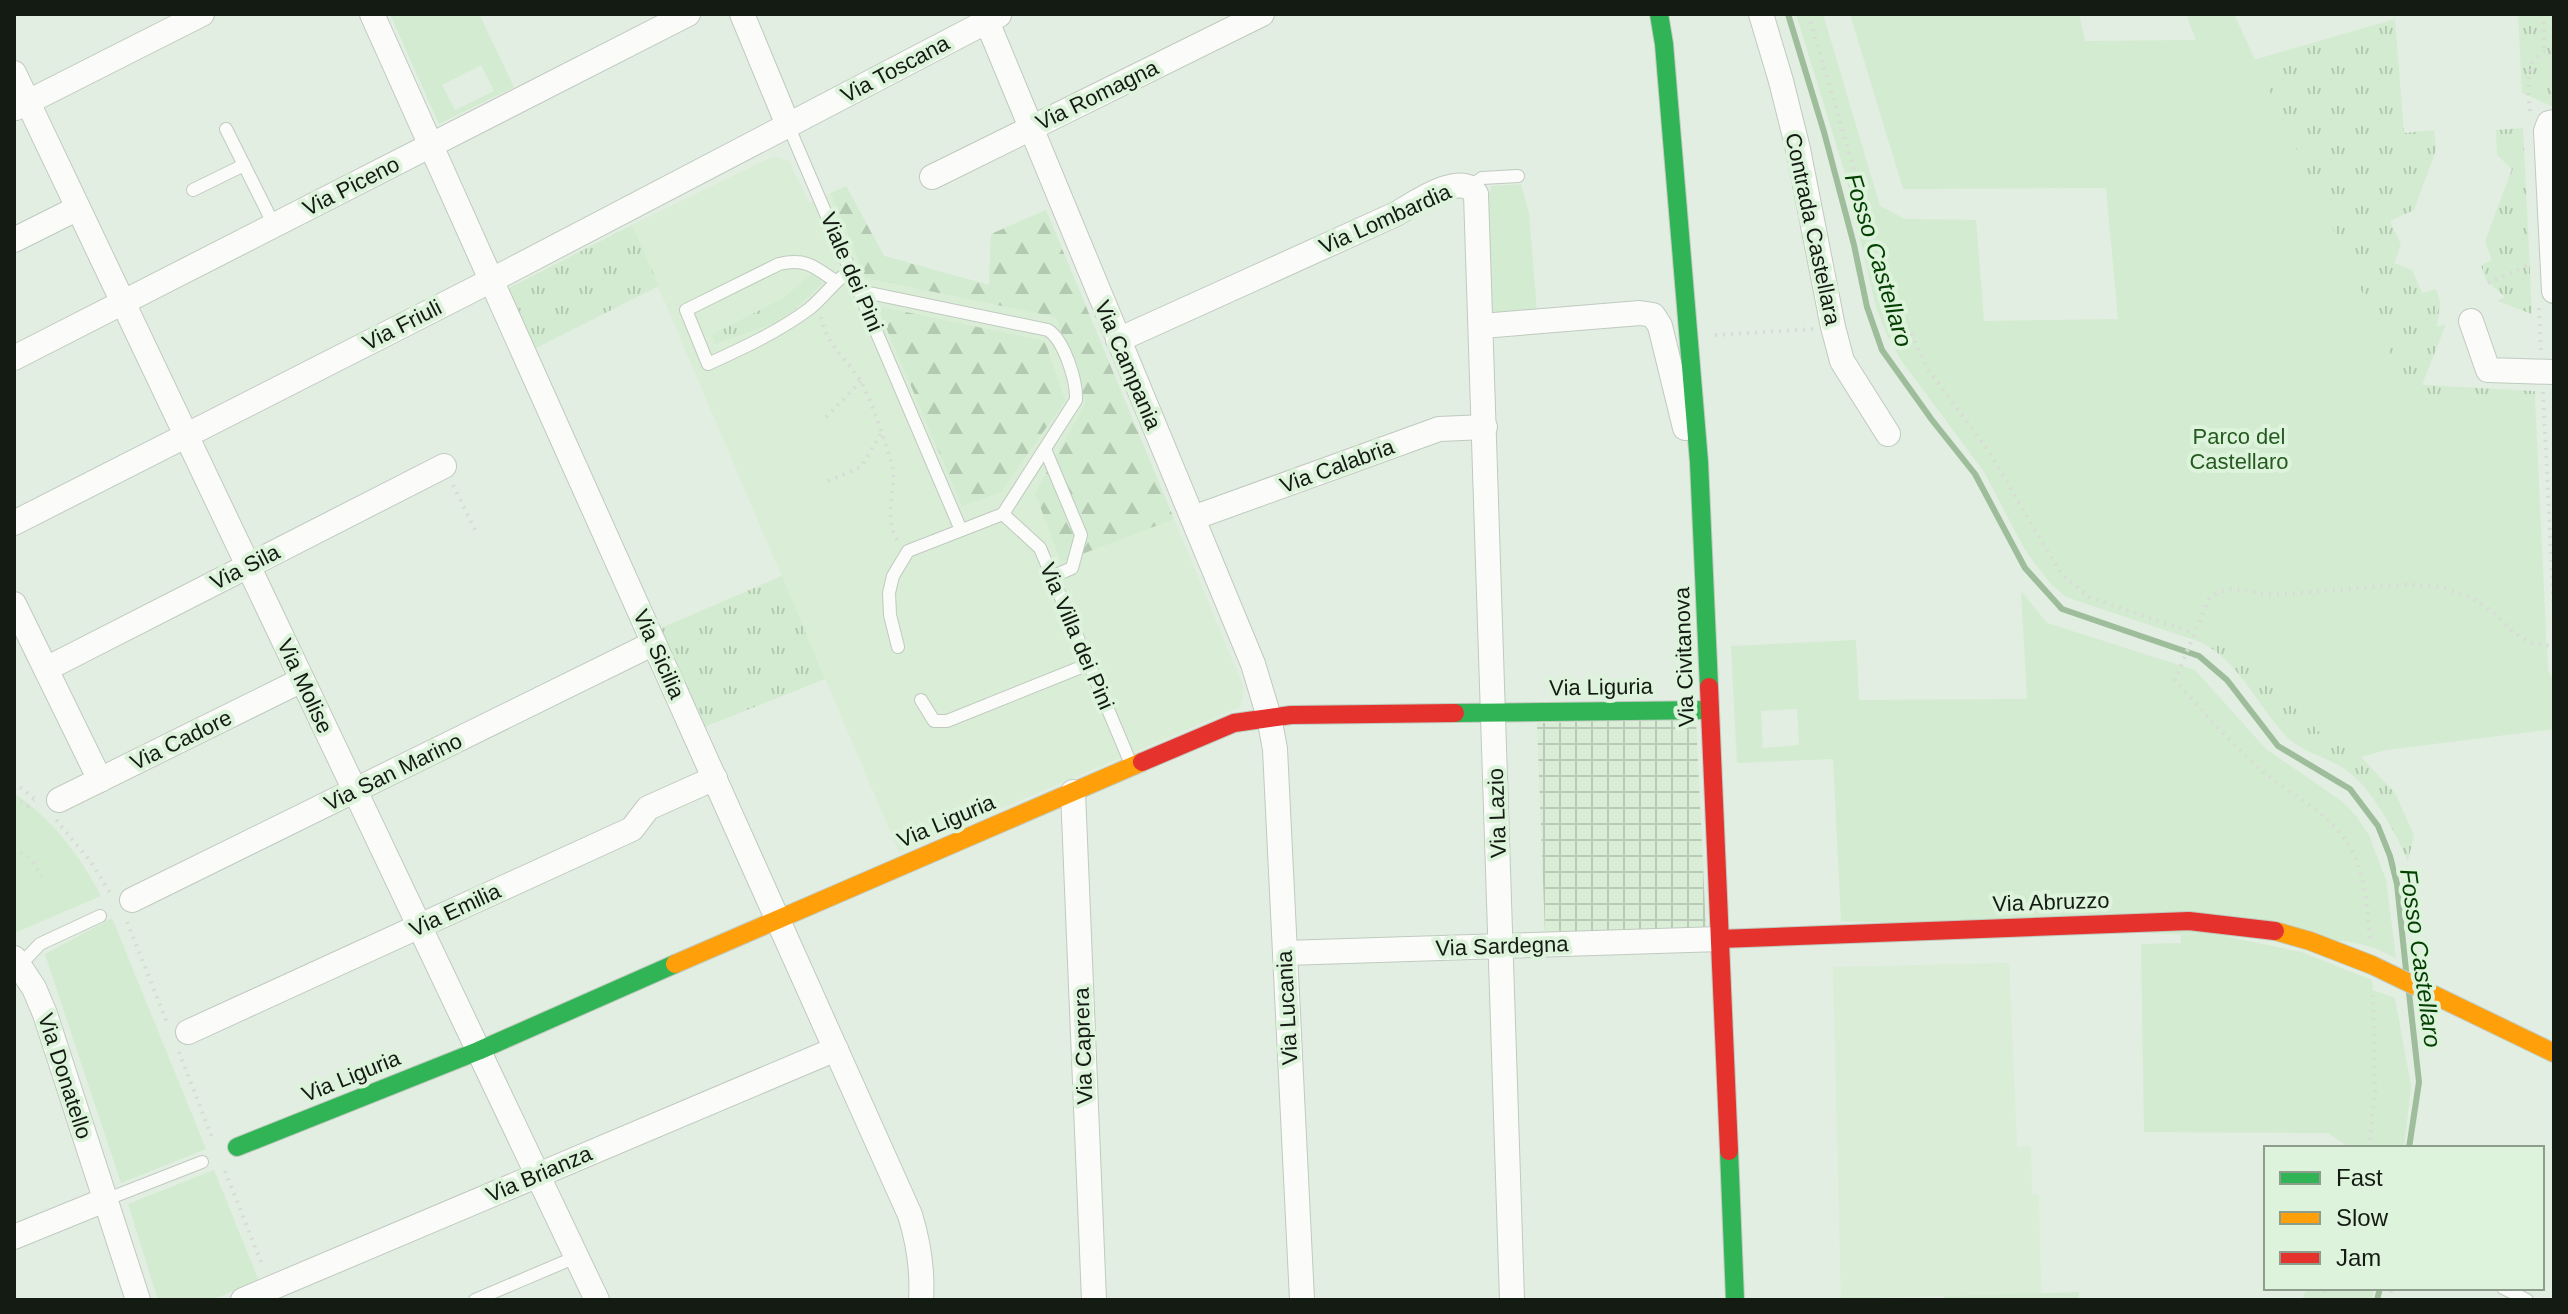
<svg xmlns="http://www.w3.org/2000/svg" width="2568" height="1314" font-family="Helvetica,sans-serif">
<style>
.built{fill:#d9edd7}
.industrial{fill:url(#industrial-grid)}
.grass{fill:url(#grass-tufts)}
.forest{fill:url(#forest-firs)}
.green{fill:#d3ebd0;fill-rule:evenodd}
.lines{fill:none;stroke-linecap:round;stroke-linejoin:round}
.stream{stroke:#9ebd9b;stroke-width:6}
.lane-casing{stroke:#c0cabf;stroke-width:14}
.street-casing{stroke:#c0cabf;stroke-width:26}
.fast-casing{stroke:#c0cabf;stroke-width:20}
.slow-casing{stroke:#c0cabf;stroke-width:20}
.jam-casing{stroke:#c0cabf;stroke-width:20}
.path{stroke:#d8dbd7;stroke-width:4;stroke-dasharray:2 6;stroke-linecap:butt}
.lane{stroke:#fbfcfa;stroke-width:12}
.street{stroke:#fbfcfa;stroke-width:24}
.fast{stroke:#30b455;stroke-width:18}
.slow{stroke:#ff9f0a;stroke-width:18}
.jam{stroke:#e5322d;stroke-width:18}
.labels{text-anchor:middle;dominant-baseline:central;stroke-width:8;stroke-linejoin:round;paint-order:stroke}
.street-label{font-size:22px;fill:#141b13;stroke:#def3dc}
.park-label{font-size:22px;fill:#255b20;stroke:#def3dc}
.water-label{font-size:24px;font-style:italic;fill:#033f01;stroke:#def3dc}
</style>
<defs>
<pattern id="industrial-grid" width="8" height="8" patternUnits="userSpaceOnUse" patternTransform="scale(2)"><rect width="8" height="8" fill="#d9edd7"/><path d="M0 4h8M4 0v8" fill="none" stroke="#b9cbb8"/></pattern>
<pattern id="grass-tufts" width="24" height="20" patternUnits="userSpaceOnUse" patternTransform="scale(2)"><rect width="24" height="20" fill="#d3ebd0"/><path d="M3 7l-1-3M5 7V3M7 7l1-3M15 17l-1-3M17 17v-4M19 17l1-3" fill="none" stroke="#b4c9b2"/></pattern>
<pattern id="forest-firs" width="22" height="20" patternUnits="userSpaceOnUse" patternTransform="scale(2)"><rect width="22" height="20" fill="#d3ebd0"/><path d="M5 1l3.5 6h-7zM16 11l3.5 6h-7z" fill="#b4c9b2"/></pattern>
</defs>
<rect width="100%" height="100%" fill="#e2eee1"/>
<g class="built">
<polygon points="774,156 789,161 809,203 846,186 884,256 989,285 991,234 1046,210 1243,686 1243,696 1240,707 899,852 632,225"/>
<polygon points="2009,963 2017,1147 2031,1147 2032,1195 2039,1195 2041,1293 1841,1299 1833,967"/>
</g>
<polygon class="industrial" points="1696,719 1706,929 1545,934 1537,723"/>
<g class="grass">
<polygon points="2518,14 2554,14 2554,107 2522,93"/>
<polygon points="2395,19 2404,133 2434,130 2436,150 2414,210 2390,221 2401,245 2394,263 2412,270 2422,293 2436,289 2440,302 2437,327 2446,324 2422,385 2535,391 2535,399 2409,394 2254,60"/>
<polygon points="2523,128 2532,314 2497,301 2505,297 2486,280 2481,265 2492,260 2485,241 2512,169 2497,155 2496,130"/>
<polygon points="632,225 659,286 534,349 507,289"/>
<polygon points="812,274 819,278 822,283 794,310 774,323 715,344 712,335 783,298"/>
<polygon points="782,576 825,679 704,727 659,629"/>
<path d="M 2208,624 L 2322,734 L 2361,757 L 2395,793 L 2414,835 L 2408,861 C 2395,832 2372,788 2346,770 C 2329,757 2302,753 2287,737 C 2258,707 2240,661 2200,642 Z"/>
</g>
<g class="forest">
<polygon points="846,186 884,256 989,285 991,234 1046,210 1174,519 1061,562 1035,493 1086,403 1056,317 866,278 831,193"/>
<polygon points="877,306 1045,341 1065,401 1001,492 962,506"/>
</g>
<g class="green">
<path d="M 390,14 L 479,14 L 514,87 L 439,124 ZM 481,65 L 494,91 L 455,110 L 442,85 Z"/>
<polygon points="1796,14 1823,14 1880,206 1905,219 1976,220 1984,321 2118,319 2106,188 1903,189 1850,14 2079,14 2085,41 2196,40 2186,14 2234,14 2409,394 2535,399 2546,633 2548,670 2554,681 2554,729 2386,750 2361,757 2322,734 2208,624 2200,642 2066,597 2051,584 2036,565 2024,548 1984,472 1901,360 1887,335 1876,307 1844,170"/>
<polygon points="1521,184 1529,213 1537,311 1491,315 1487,200 1492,186"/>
<path d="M 2021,591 L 2047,623 L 2195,670 L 2266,749 L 2343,802 L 2356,816 L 2369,835 L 2386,880 L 2396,958 L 2372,947 L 2346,941 L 1841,921 L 1833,759 L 1737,763 L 1731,646 L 1856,640 L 1859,700 L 2027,699 ZM 1797,709 L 1799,745 L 1763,748 L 1761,711 Z"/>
<path d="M 14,793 C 52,819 80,856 101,896 L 14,933 Z"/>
<polygon points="112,918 206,1149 121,1183 45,954"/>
<polygon points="2181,935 2219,935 2301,952 2372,980 2373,990 2395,998 2411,1086 2404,1148 2350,1148 2328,1133 2144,1132 2141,944 2181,943"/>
<polygon points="214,1170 259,1281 211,1300 158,1300 128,1204"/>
<polygon points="2307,1288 2374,1288 2372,1300 2302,1300"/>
<polygon points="2079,1292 2079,1300 1943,1300 1945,1296"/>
</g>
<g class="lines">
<g class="stream">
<polyline points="1788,14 1824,132 1854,245 1867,307 1882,350 1932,420 1975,474 2025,568 2062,609 2199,656 2227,680 2278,746 2350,789 2378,826 2390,856 2397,884 2406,970"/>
<polyline points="2409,1148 2419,1082 2409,993"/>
<polyline points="2377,1300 2380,1288"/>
</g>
<defs>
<g id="lane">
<polyline points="788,125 961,530"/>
<polyline points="226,129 274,225"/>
<polyline points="1469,187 1482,178 1518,176"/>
<polyline points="193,190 244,165"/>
<path d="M 835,281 C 814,266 805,258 779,264 L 686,310 L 708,364 C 743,348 778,332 809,309 C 824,297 834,281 851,270"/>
<path d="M 860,291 L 1048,330 C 1064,340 1077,381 1076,400 L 1003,514"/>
<polyline points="1045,449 1081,535 1072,568 1052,577"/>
<polyline points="1003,514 1040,548 1131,764"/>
<polyline points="898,647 890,615 889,593 893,576 908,551 1003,514"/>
<polyline points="921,700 934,721 947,721 1089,664"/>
<polyline points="20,965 40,944 100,916"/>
<polyline points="105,1200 202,1162"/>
<polyline points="2503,1288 2527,1300"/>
<polyline points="475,1300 576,1257"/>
</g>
<g id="street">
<path d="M 372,14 L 910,1215 C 919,1244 923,1270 921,1300"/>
<polyline points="742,14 788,125"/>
<polyline points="984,14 1253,664 1269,717 1275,749 1302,1300"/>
<polyline points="1761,14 1781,81 1798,149 1833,327 1842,361 1888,434"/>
<polyline points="14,73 597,1300"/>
<polyline points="16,108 202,14"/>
<polyline points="2554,122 2549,123 2546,131 2554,291"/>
<polyline points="932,177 1262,14"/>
<polyline points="14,240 78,208"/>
<polyline points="2471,321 2488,370 2554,372"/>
<polyline points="1482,326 1640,313 1653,315 1660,326 1685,428"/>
<path d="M 1118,340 L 1396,214 C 1414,204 1461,170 1476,194 L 1512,1300"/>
<polyline points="14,358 688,14"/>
<polyline points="1193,518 1439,429 1485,427"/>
<polyline points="14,523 492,280 999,15"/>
<polyline points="14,604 100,780"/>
<polyline points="46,669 444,466"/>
<polyline points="1073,792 1094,1300"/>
<polyline points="59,800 302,680"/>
<polyline points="132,900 654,643"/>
<polyline points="1285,953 1720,939"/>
<polyline points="14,958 34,988 45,1014 138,1300"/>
<polyline points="188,1032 632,829 648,808 715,778"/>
<polyline points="14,1237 105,1200"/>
<polyline points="243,1300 836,1049"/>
</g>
<g id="fast">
<polyline points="1659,14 1664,44 1699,462 1709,687"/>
<polyline points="1455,713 1710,710"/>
<polyline points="237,1147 478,1051 675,964"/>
<polyline points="1729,1151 1735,1300"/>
</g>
<g id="slow">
<polyline points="2275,931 2310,941 2372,965 2554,1053"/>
<polyline points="675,964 1142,762"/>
</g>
<g id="jam">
<polyline points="1709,687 1729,1151"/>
<polyline points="1142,762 1234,723 1291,715 1455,713"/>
<polyline points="1720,939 2189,921 2275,931"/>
</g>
</defs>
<use href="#lane" class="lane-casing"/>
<use href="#street" class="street-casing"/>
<use href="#fast" class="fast-casing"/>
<use href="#slow" class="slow-casing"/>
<use href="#jam" class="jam-casing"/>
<g class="path">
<polyline points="1808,14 1865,206 1899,307 1927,368 1988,450 2061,574 2089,597 2193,633"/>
<polyline points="2543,14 2544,50"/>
<path d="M 2530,111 C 2528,88 2522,52 2554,50"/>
<polyline points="2488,283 2531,264"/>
<polyline points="2539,308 2541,351"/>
<path d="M 821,317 C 827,346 845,357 860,380 C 870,396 885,441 891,461 C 899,486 882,514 897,540"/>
<polyline points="1715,335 1814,329"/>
<polyline points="2543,392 2554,613"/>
<polyline points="826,417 861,381"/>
<polyline points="828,481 861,467 881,434"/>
<polyline points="453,485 475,530"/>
<polyline points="14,782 38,802"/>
<polyline points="14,797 28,806 34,800"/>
<polyline points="56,820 91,862 112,896"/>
<polyline points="14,848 32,859 41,877"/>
<polyline points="127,922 168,1025"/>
<path d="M 2370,938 C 2367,908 2366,876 2351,849 C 2330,811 2291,796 2260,769 C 2229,741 2202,711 2175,680 L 2209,599 L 2220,591 L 2233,589 L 2273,595 L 2410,584 L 2442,587 L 2474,599 L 2497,615 L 2514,633 L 2531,643 L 2554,646"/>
<polyline points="179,1052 213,1140"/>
<polyline points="2369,1148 2375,1092 2373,995"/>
<polyline points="225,1171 263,1267"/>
<polyline points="2321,1300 2326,1288"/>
<polyline points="2388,1300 2392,1288"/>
</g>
<use href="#lane" class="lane"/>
<use href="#street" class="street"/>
<use href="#fast" class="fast"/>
<use href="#slow" class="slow"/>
<use href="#jam" class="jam"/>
</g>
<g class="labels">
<g class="street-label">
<text transform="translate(895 69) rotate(-28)">Via Toscana</text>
<text transform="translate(1097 95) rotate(-26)">Via Romagna</text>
<text transform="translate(351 186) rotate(-27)">Via Piceno</text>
<text transform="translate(1385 219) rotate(-24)">Via Lombardia</text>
<text transform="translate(1813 229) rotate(78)">Contrada Castellara</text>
<text transform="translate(852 272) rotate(67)">Viale dei Pini</text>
<text transform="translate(402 325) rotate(-27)">Via Friuli</text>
<text transform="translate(1128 365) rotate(67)">Via Campania</text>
<text transform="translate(1337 466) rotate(-20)">Via Calabria</text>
<text transform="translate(245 567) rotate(-27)">Via Sila</text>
<text transform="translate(1077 636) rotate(67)">Via Villa dei Pini</text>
<text transform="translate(659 654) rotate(66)">Via Sicilia</text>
<text transform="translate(1684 657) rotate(-92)">Via Civitanova</text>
<text transform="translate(305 686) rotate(65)">Via Molise</text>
<text transform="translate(1601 687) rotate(-1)">Via Liguria</text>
<text transform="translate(181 740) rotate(-26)">Via Cadore</text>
<text transform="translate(393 772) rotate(-26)">Via San Marino</text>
<text transform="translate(1497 813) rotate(-92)">Via Lazio</text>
<text transform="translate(946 821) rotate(-23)">Via Liguria</text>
<text transform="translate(2051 902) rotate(-2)">Via Abruzzo</text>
<text transform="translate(455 910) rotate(-25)">Via Emilia</text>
<text transform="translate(1502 946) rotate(-2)">Via Sardegna</text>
<text transform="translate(1287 1008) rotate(-93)">Via Lucania</text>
<text transform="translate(1083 1046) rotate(-92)">Via Caprera</text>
<text transform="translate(65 1076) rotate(72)">Via Donatello</text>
<text transform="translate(351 1076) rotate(-22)">Via Liguria</text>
<text transform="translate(539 1174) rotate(-23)">Via Brianza</text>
</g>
<g class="park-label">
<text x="2239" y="436">Parco del<tspan x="2239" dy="25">Castellaro</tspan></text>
</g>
<g class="water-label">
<text transform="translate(1879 260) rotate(73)">Fosso Castellaro</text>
<text transform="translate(2421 958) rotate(82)">Fosso Castellaro</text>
</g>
</g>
<rect width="2568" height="1314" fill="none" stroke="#141b13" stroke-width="32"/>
<rect x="2264" y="1146" width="280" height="144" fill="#def3dc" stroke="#8d9d8c" stroke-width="2"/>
<rect x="2280" y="1172" width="40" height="12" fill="#30b455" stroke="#8d9d8c" stroke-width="2"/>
<text x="2336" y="1186" font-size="24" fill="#141b13">Fast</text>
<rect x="2280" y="1212" width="40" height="12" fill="#ff9f0a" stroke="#8d9d8c" stroke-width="2"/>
<text x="2336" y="1226" font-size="24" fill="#141b13">Slow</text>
<rect x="2280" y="1252" width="40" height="12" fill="#e5322d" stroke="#8d9d8c" stroke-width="2"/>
<text x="2336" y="1266" font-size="24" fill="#141b13">Jam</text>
</svg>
